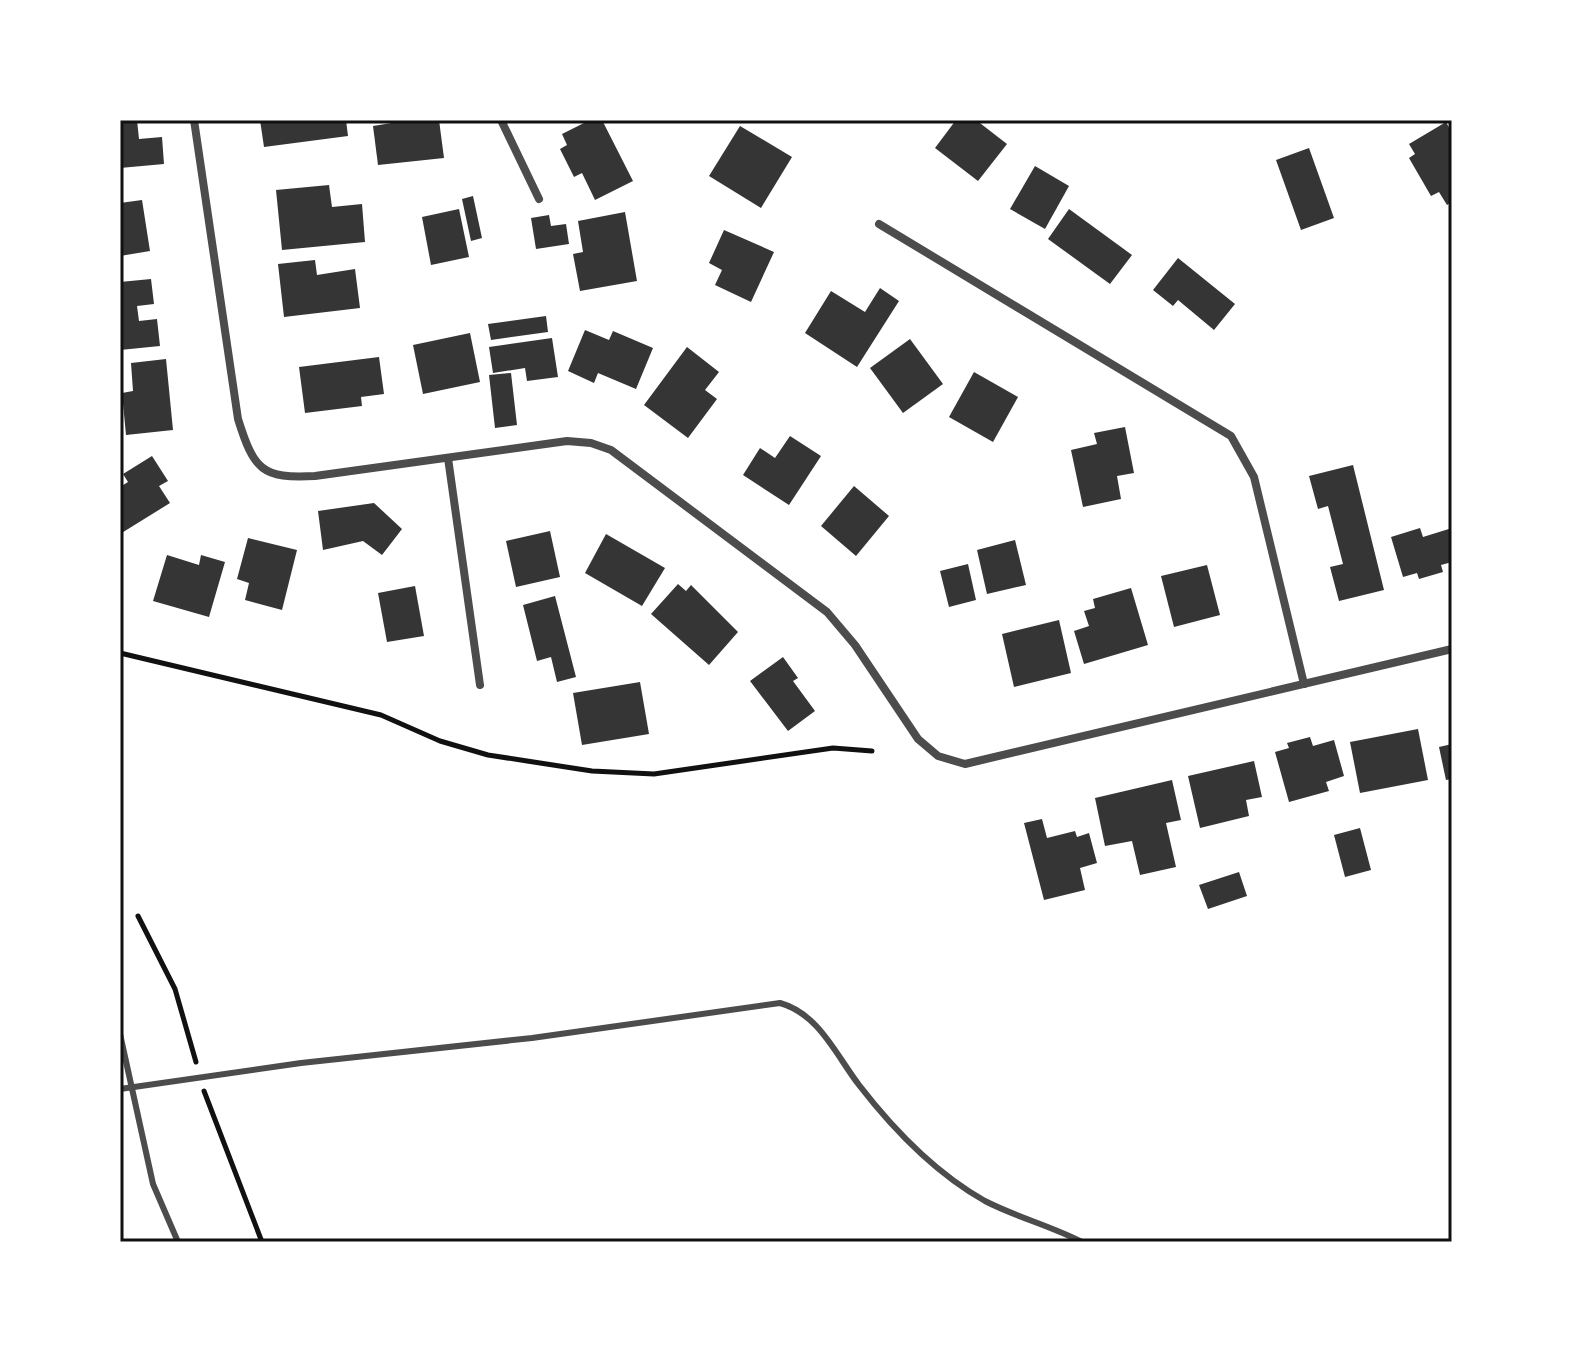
<svg xmlns="http://www.w3.org/2000/svg" width="1572" height="1362" font-family="'PT Sans',sans-serif">
<style>
.building{fill:#353535}
.lines{fill:none;stroke-linecap:round;stroke-linejoin:round}
.path{stroke:#111;stroke-width:5}
.service{stroke:#4c4c4c;stroke-width:6}
.minor{stroke:#4c4c4c;stroke-width:8}
.neatline{fill:none;stroke:#111;stroke-width:3}
</style>
<rect width="100%" height="100%" fill="#fff"/>
<g class="building">
<polygon points="120,120 137,120 139,139 162,137 164,164 120,168"/>
<polygon points="260,120 346,120 348,136 264,147"/>
<polygon points="410,120 439,120 444,158 378,165 373,126"/>
<polygon points="590,120 602,120 633,181 595,200 582,173 574,177 560,149 567,145 562,134"/>
<polygon points="956,120 976,120 1007,144 978,181 935,148"/>
<polygon points="1446,122 1452,133 1452,202 1447,205 1439,192 1431,196 1409,158 1415,154 1409,144"/>
<polygon points="740,126 792,157 761,208 709,176"/>
<polygon points="1309,148 1334,218 1301,230 1276,160"/>
<polygon points="1035,166 1069,186 1045,229 1010,209"/>
<polygon points="329,185 332,207 362,204 365,242 282,250 276,190"/>
<polygon points="473,196 482,238 471,241 462,199"/>
<polygon points="142,200 150,251 120,256 120,203"/>
<polygon points="459,209 469,257 431,265 422,217"/>
<polygon points="1069,209 1132,255 1110,284 1048,239"/>
<polygon points="625,212 637,281 580,291 573,254 583,252 578,221"/>
<polygon points="549,215 551,226 566,224 569,244 536,249 531,218"/>
<polygon points="724,230 774,252 751,302 715,285 722,270 709,263"/>
<polygon points="1178,258 1235,304 1214,330 1178,300 1173,306 1153,290"/>
<polygon points="315,260 317,275 355,269 360,308 284,317 278,264"/>
<polygon points="151,279 154,304 137,306 139,321 157,319 160,346 120,350 120,282"/>
<polygon points="880,288 899,301 857,367 805,333 831,291 865,312"/>
<polygon points="546,316 548,332 491,340 488,324"/>
<polygon points="585,330 609,340 613,331 653,348 636,389 598,373 594,383 568,371"/>
<polygon points="470,333 480,382 423,394 413,345"/>
<polygon points="552,338 558,377 527,381 525,368 493,373 489,347"/>
<polygon points="910,339 943,384 903,413 870,368"/>
<polygon points="687,347 719,372 705,390 717,399 688,438 644,405"/>
<polygon points="379,357 384,394 361,397 362,406 305,413 299,367"/>
<polygon points="166,359 173,430 126,435 122,393 133,391 131,363"/>
<polygon points="974,372 1018,397 993,442 949,417"/>
<polygon points="511,373 517,425 495,428 489,375"/>
<polygon points="1125,427 1134,473 1117,476 1121,499 1083,507 1071,450 1097,444 1094,433"/>
<polygon points="790,436 821,456 789,505 743,475 760,448 775,458"/>
<polygon points="152,456 168,481 159,486 170,503 120,534 120,487 128,482 123,474"/>
<polygon points="1353,465 1384,590 1339,601 1330,567 1343,564 1328,506 1318,509 1309,476"/>
<polygon points="854,486 889,516 856,556 821,526"/>
<polygon points="374,503 402,529 382,555 363,541 323,550 318,511"/>
<polygon points="1420,528 1423,537 1452,528 1452,562 1441,565 1443,572 1419,579 1417,573 1403,577 1391,537"/>
<polygon points="550,531 560,577 516,587 506,541"/>
<polygon points="606,534 665,568 642,606 585,573"/>
<polygon points="248,538 297,550 282,610 245,600 249,583 237,579"/>
<polygon points="1015,540 1026,585 987,594 977,550"/>
<polygon points="167,555 199,565 201,555 225,562 209,617 153,601"/>
<polygon points="968,564 976,600 949,607 940,571"/>
<polygon points="1207,565 1220,615 1174,627 1161,576"/>
<polygon points="678,584 686,591 691,585 738,632 709,665 651,614"/>
<polygon points="415,586 424,636 387,642 378,593"/>
<polygon points="1131,588 1148,645 1084,664 1074,631 1089,626 1084,611 1095,608 1093,599"/>
<polygon points="555,596 576,677 557,682 551,657 537,661 523,605"/>
<polygon points="1059,620 1071,673 1014,687 1002,634"/>
<polygon points="783,657 798,678 793,681 815,711 788,731 750,681"/>
<polygon points="640,682 649,734 582,745 573,693"/>
<polygon points="1418,729 1428,780 1360,793 1350,742"/>
<polygon points="1310,737 1313,746 1334,740 1344,776 1326,782 1329,791 1289,802 1275,752 1289,748 1287,743"/>
<polygon points="1452,744 1452,779 1446,780 1439,747"/>
<polygon points="1254,761 1262,797 1246,800 1249,816 1200,828 1188,776"/>
<polygon points="1172,780 1181,820 1166,823 1176,867 1140,875 1132,841 1105,846 1095,798"/>
<polygon points="1042,819 1047,838 1075,831 1077,837 1089,833 1097,863 1080,868 1085,890 1044,900 1024,823"/>
<polygon points="1360,828 1371,870 1345,877 1334,835"/>
<polygon points="1239,872 1247,896 1208,909 1199,885"/>
</g>
<g class="lines">
<g class="path">
<polyline points="120,653 381,715 440,741 488,755 592,771 654,774 833,748 872,751"/>
<polyline points="138,916 175,989 196,1062"/>
<polyline points="204,1091 262,1242"/>
</g>
<g class="service">
<polyline points="120,880 120,954"/>
<polyline points="120,1034 153,1184 178,1242"/>
<path d="M 120,1089 L 301,1063 L 532,1038 L 780,1003 C 819,1014 836,1055 859,1085 C 893,1129 937,1174 985,1201 C 1016,1217 1051,1226 1082,1242"/>
</g>
<g class="minor">
<path d="M 194,120 L 238,419 C 254,470 262,479 315,476 L 567,441 L 591,443 L 611,450 L 827,612 L 855,645 L 918,739 L 938,756 L 965,764 L 1452,649"/>
<polyline points="501,120 539,199"/>
<polyline points="879,224 1231,436 1254,477 1304,684"/>
<polyline points="448,458 480,685"/>
</g>
</g>
<rect width="1572" height="1362" fill="none" stroke="#ffffff" stroke-width="244"/>
<rect x="122" y="122" width="1328" height="1118" class="neatline"/>
</svg>
